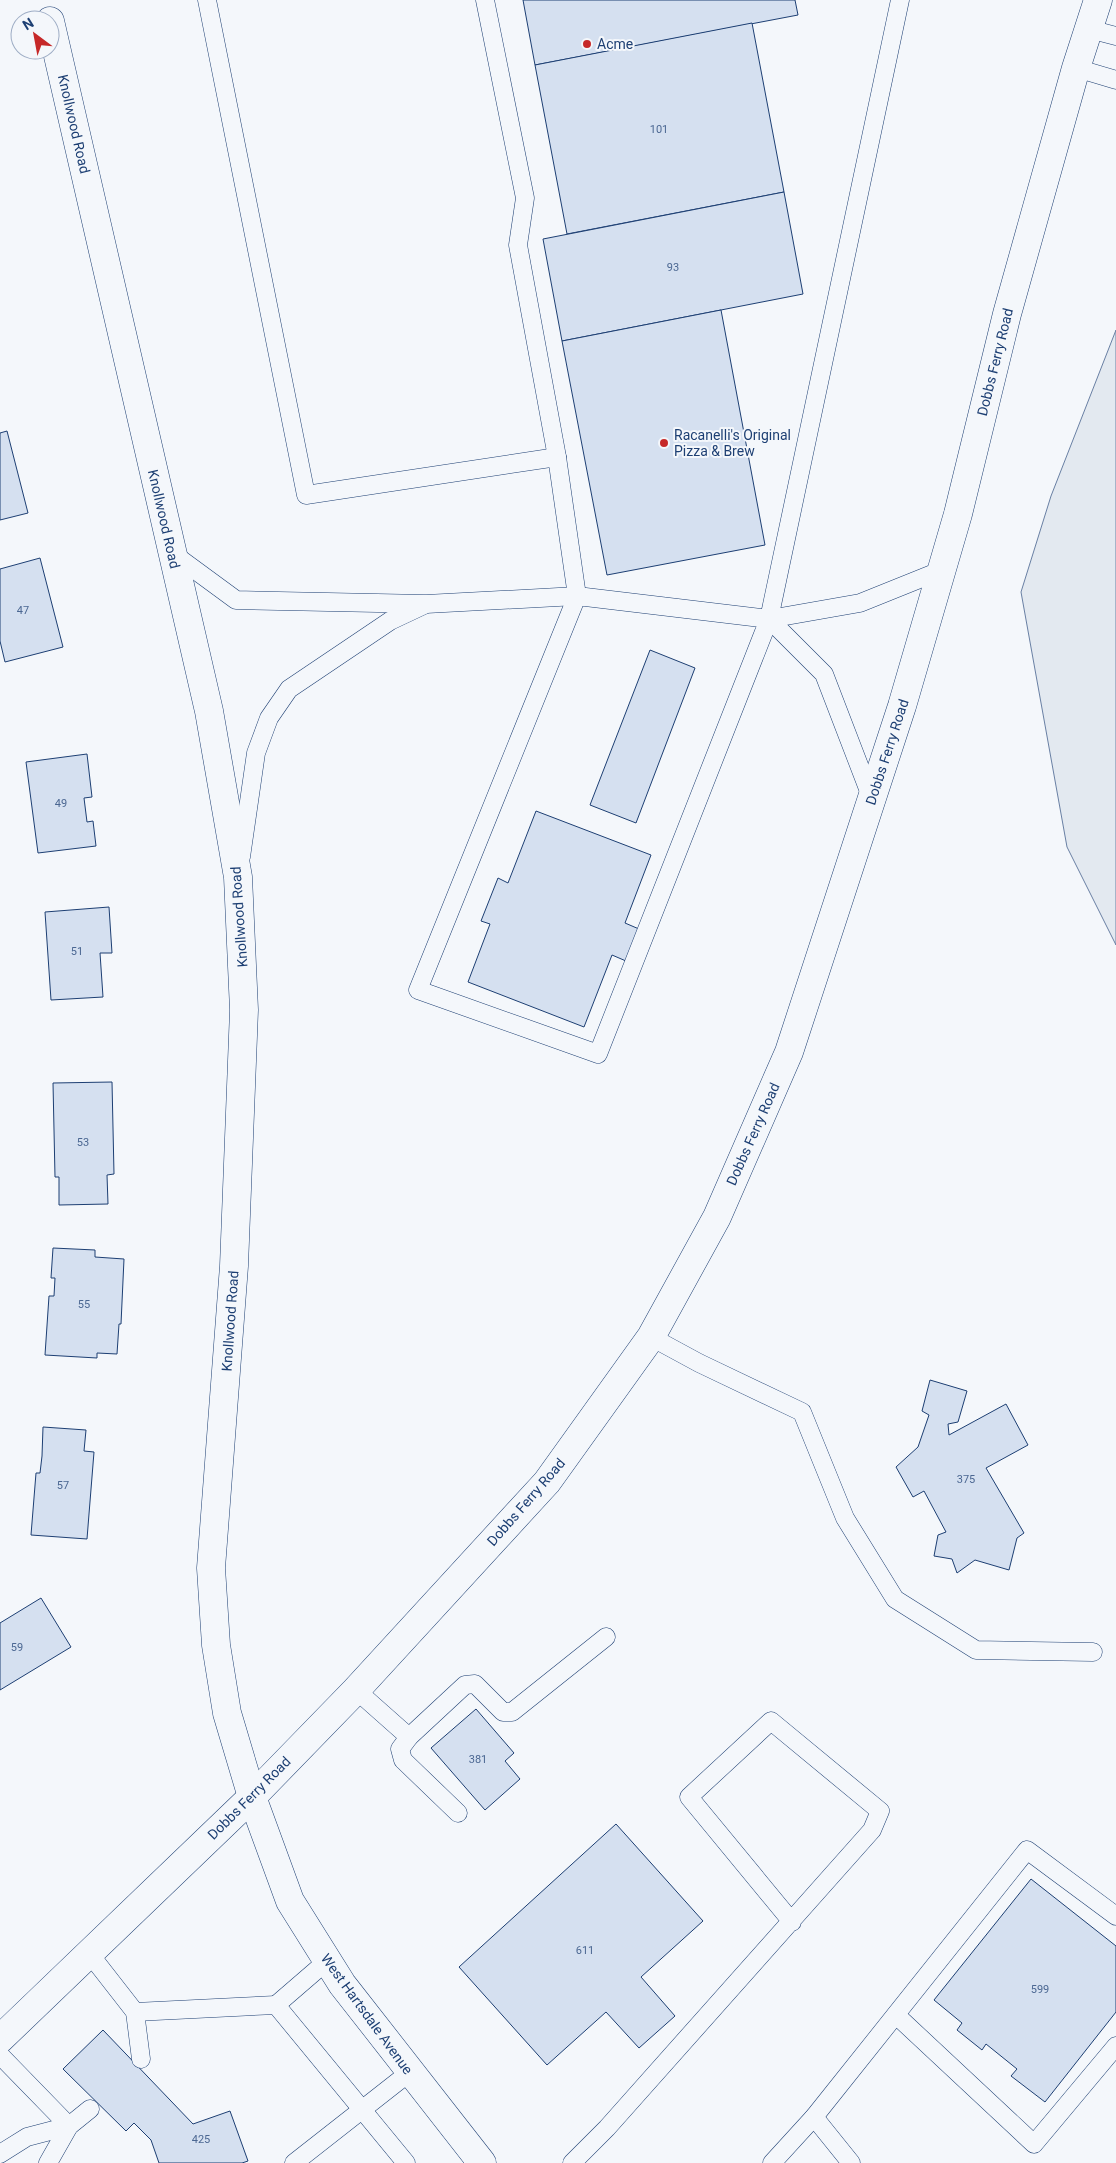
<svg xmlns="http://www.w3.org/2000/svg" width="1116" height="2163" font-family="Roboto,sans-serif">
<style>
.green{fill:#e3e9f0;stroke:#687fa3}
.building{fill:#d5e0f0;stroke:#1d3f73}
.lines{fill:none;stroke-linecap:round;stroke-linejoin:round}
.lane-casing{stroke:#1d3f73;stroke-width:19}
.secondary-casing{stroke:#1d3f73;stroke-width:29}
.lane{stroke:#f4f7fb;stroke-width:18}
.secondary{stroke:#f4f7fb;stroke-width:28}
.poi-dot{fill:#c62828;stroke:#f4f7fb;stroke-width:2}
.labels{text-anchor:middle;dominant-baseline:central;stroke-width:4;stroke-linejoin:round;paint-order:stroke}
.number-label{font-size:11px;fill:#4b6792}
.poi-label{font-size:14px;fill:#1d3f73;stroke:#f4f7fb;text-anchor:start}
.street-label{font-size:14px;fill:#1d3f73;stroke:#f4f7fb}
</style>
<rect width="100%" height="100%" fill="#f4f7fb"/>
<polygon class="green" points="1116,330 1116,945 1067,847 1021,592 1051,496"/>
<g class="building">
<polygon points="523,0 795,0 798,15 535,65"/>
<polygon points="752,23 784,192 567,234 535,65"/>
<polygon points="784,192 803,294 562,341 543,239"/>
<polygon points="721,310 765,545 607,575 562,341"/>
<polygon points="7,431 28,513 0,520 0,433"/>
<polygon points="40,558 63,647 5,662 0,641 0,569"/>
<polygon points="650,650 695,668 636,823 590,805"/>
<polygon points="87,754 92,797 84,798 87,822 93,821 96,846 38,853 26,762"/>
<polygon points="536,811 651,855 625,923 639,929 626,961 612,955 584,1027 468,982 490,924 481,921 498,878 508,883"/>
<polygon points="109,907 112,953 100,953 103,997 51,1000 45,912"/>
<polygon points="112,1082 114,1174 107,1175 108,1204 59,1205 59,1177 55,1177 53,1083"/>
<polygon points="53,1248 95,1250 95,1257 124,1259 121,1324 119,1324 117,1354 97,1353 97,1358 45,1355 49,1296 54,1296 55,1278 51,1278"/>
<polygon points="930,1380 967,1391 958,1422 948,1424 949,1435 1006,1404 1028,1445 986,1468 1024,1533 1017,1538 1009,1570 975,1560 957,1573 952,1559 934,1556 938,1535 946,1532 924,1491 913,1497 896,1467 918,1447 929,1415 922,1411"/>
<polygon points="43,1427 86,1430 84,1451 94,1452 87,1539 31,1535 36,1473 40,1473 42,1456"/>
<polygon points="41,1598 71,1647 0,1690 0,1623"/>
<polygon points="476,1709 514,1753 505,1761 520,1779 485,1810 431,1748"/>
<polygon points="616,1824 703,1921 641,1977 675,2016 639,2048 606,2012 547,2065 459,1967"/>
<polygon points="1031,1879 1116,1946 1116,2012 1045,2102 1011,2076 1017,2069 986,2044 982,2050 957,2030 962,2023 934,2000"/>
<polygon points="103,2030 193,2124 230,2111 248,2161 242,2163 159,2163 151,2140 134,2123 126,2131 63,2069"/>
</g>
<g class="lines">
<defs>
<g id="lane">
<polyline points="207,0 306,495 557,457"/>
<polyline points="900,0 769,619 598,1054 418,990 577,596 769,619 860,603 942,570"/>
<polyline points="1089,29 1116,36"/>
<polyline points="1076,68 1116,80"/>
<polyline points="172,553 236,600 426,604 577,596 557,457 518,245 525,198 485,0"/>
<polyline points="769,619 824,674 872,799"/>
<polyline points="241,857 256,753 269,718 289,689 390,621 424,605"/>
<polyline points="651,1337 699,1363 802,1412 845,1518 895,1599 976,1650 1093,1652"/>
<polyline points="356,1690 409,1737 465,1685 475,1684 503,1712 512,1712 606,1637"/>
<polyline points="409,1737 400,1749 403,1760 458,1813"/>
<polyline points="89,1953 135,2012 141,2059"/>
<polyline points="276,2005 327,1961"/>
<polyline points="135,2012 276,2005 406,2163"/>
<polyline points="896,2015 1034,2144 1116,2046"/>
<polyline points="0,2055 69,2126"/>
<polyline points="814,2117 851,2163"/>
<polyline points="0,2154 27,2137 69,2126"/>
<polyline points="48,2163 69,2126 90,2109"/>
<polyline points="294,2163 410,2072"/>
<polyline points="572,2163 607,2128 872,1830 880,1811 771,1721 689,1797 792,1922"/>
<polyline points="772,2163 814,2117 1027,1850 1116,1916"/>
</g>
<g id="secondary">
<polyline points="50,21 209,711 238,877 244,1010 234,1266 211,1568 216,1645 227,1713 252,1797 290,1901 342,1984 482,2163"/>
<polyline points="0,2039 252,1797 356,1690 547,1482 651,1337 717,1217 789,1052 902,706 958,514 1007,314 1076,68 1098,0"/>
</g>
</defs>
<use href="#lane" class="lane-casing"/>
<use href="#secondary" class="secondary-casing"/>
<use href="#lane" class="lane"/>
<use href="#secondary" class="secondary"/>
</g>
<g class="poi-dot">
<circle cx="587" cy="44" r="5"/>
<circle cx="664" cy="443" r="5"/>
</g>
<g class="labels">
<g class="number-label">
<text x="659" y="129">101</text>
<text x="673" y="267">93</text>
<text x="23" y="610">47</text>
<text x="61" y="803">49</text>
<text x="77" y="951">51</text>
<text x="83" y="1142">53</text>
<text x="84" y="1304">55</text>
<text x="966" y="1479">375</text>
<text x="63" y="1485">57</text>
<text x="17" y="1647">59</text>
<text x="478" y="1759">381</text>
<text x="585" y="1950">611</text>
<text x="1040" y="1989">599</text>
<text x="201" y="2139">425</text>
</g>
<g class="poi-label">
<text x="597" y="44">Acme</text>
<text x="674" y="435">Racanelli's Original<tspan x="674" dy="16">Pizza &amp; Brew</tspan></text>
</g>
<g class="street-label">
<text transform="translate(74 124) rotate(77)">Knollwood Road</text>
<text transform="translate(995 362) rotate(-76)">Dobbs Ferry Road</text>
<text transform="translate(164 519) rotate(77)">Knollwood Road</text>
<text transform="translate(887 752) rotate(-72)">Dobbs Ferry Road</text>
<text transform="translate(239 917) rotate(-94)">Knollwood Road</text>
<text transform="translate(753 1134) rotate(-66)">Dobbs Ferry Road</text>
<text transform="translate(230 1321) rotate(-86)">Knollwood Road</text>
<text transform="translate(526 1502) rotate(-49)">Dobbs Ferry Road</text>
<text transform="translate(249 1798) rotate(-45)">Dobbs Ferry Road</text>
<text transform="translate(367 2014) rotate(54)">West Hartsdale Avenue</text>
</g>
</g>
<g transform="translate(35 35) rotate(328)"><circle r="24" fill="#f4f7fb" stroke="#9eadc5"/>
<path d="M0-4L9 19L0 12L-9 19Z" fill="#c62828"/>
<text y="-8" font-size="14" font-weight="bold" text-anchor="middle" fill="#1d3f73">N</text>
</g>
</svg>
